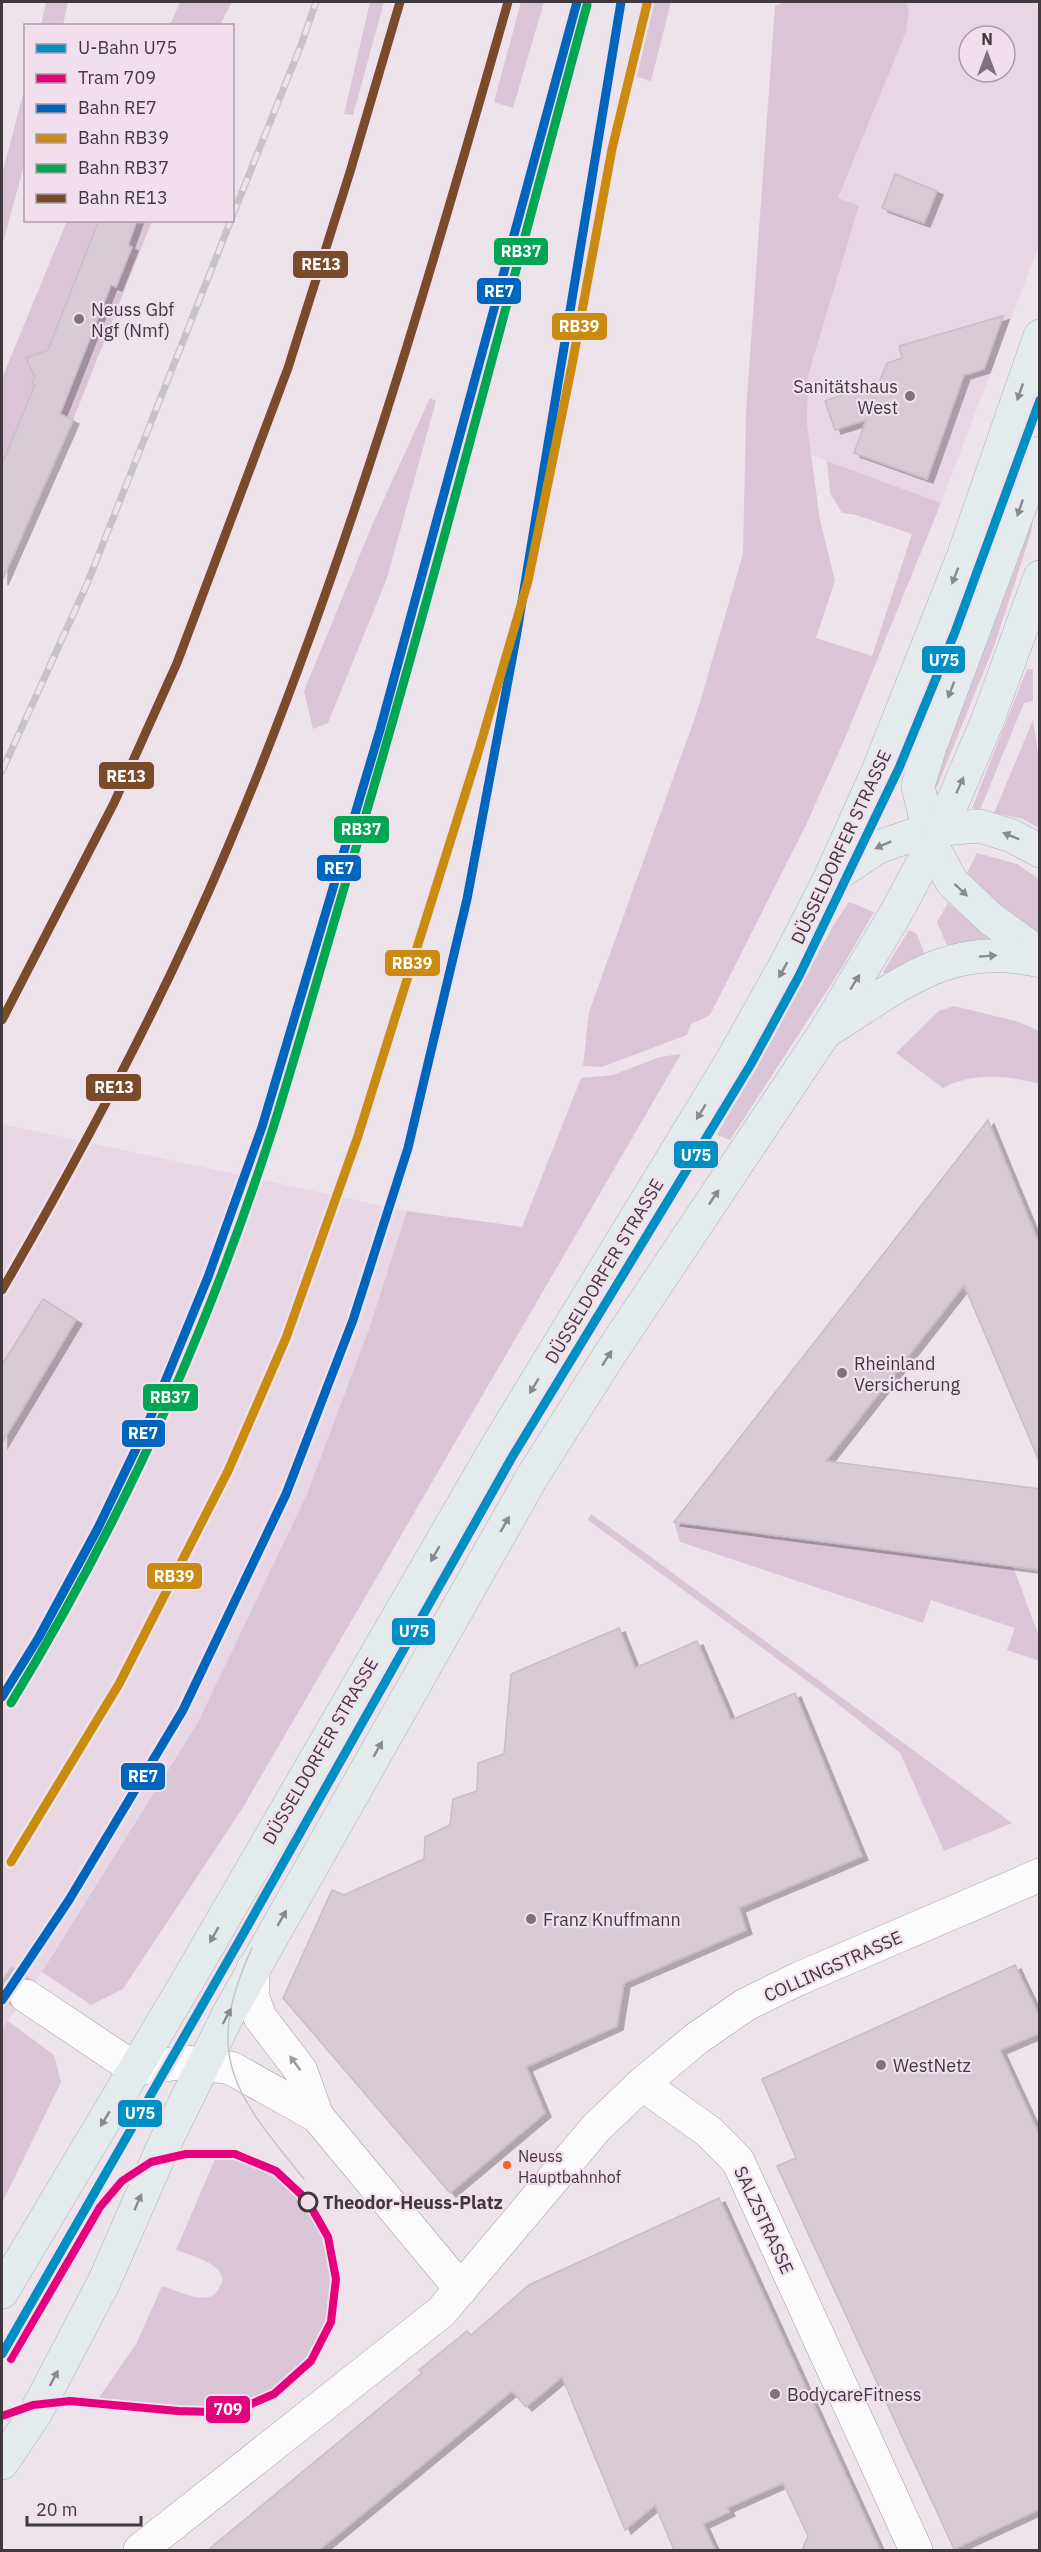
<svg xmlns="http://www.w3.org/2000/svg" width="1041" height="2552" font-family="'IBM Plex Sans',sans-serif">
<style>
.built{fill:#e7d6e4;fill-rule:evenodd}
.green{fill:#dac5d6}
.building{fill:#d7cad5;stroke:#c6bec4;stroke-width:1.5;filter:url(#shadow)}
.lines{fill:none;stroke-linecap:round;stroke-linejoin:round}
.minor-tunnel{stroke:#cac1c8;stroke-width:33;stroke-dasharray:33 16;stroke-linecap:butt}
.minor-casing{stroke:#a29ba1;stroke-width:34}
.major-casing{stroke:#a8b1b7;stroke-width:34}
.minor{stroke:#fcfbfc;stroke-width:33}
.major{stroke:#e4ebed;stroke-width:33}
.tram{stroke:#c5c3c5;stroke-width:1.5}
.rail-casing{stroke:#c5c3c5;stroke-width:7}
.rail{stroke:#f1dfed;stroke-width:4.5;stroke-dasharray:14;stroke-linecap:butt}
.rail-1-casing{stroke:#f1dfed;stroke-width:14}
.rail-2-casing{stroke:#f1dfed;stroke-width:14}
.rail-3-casing{stroke:#f1dfed;stroke-width:14}
.rail-4-casing{stroke:#f1dfed;stroke-width:14}
.rail-1{stroke:#0065bd;stroke-width:9}
.rail-2{stroke:#c98b10;stroke-width:9}
.rail-3{stroke:#00a651;stroke-width:9}
.rail-4{stroke:#7a4b2a;stroke-width:9}
.tram-1-casing{stroke:#f1dfed;stroke-width:12}
.tram-1{stroke:#e5007d;stroke-width:8}
.metro-1-casing{stroke:#f1dfed;stroke-width:14}
.metro-1{stroke:#008fc2;stroke-width:9}
.oneway{fill:#8a898d}
.oneway2{fill:#9e9a9d}
.poi-dot{fill:#7d747b;stroke:#f1dfed;stroke-width:2}
.bus-dot{fill:#f26522;stroke:#f1dfed;stroke-width:2}
.stop-dot{fill:#f1dfed;stroke:#40393e;stroke-width:3}
.labels{text-anchor:middle;dominant-baseline:central;stroke-width:4.5;stroke-linejoin:round;paint-order:stroke}
.bus-label{font-size:16px;fill:#40393e;stroke:#f1dfed;text-anchor:start}
.poi-label{font-size:18px;fill:#40393e;stroke:#f1dfed;text-anchor:start}
.street-label{font-size:18px;fill:#40393e;stroke:#f1dfed}
.stop-label{font-size:18px;font-weight:bold;fill:#40393e;stroke:#f1dfed;text-anchor:start}
.line-badge{stroke:#f1dfed;stroke-width:2}
.badge-label{font-size:16px;text-anchor:middle;font-weight:bold;fill:#fff}
</style>
<defs>
<filter id="shadow"><feDropShadow dx="6" dy="4" stdDeviation="0" flood-color="#0004"/></filter>
</defs>
<rect width="100%" height="100%" fill="#ede3eb"/>
<g class="built">
<path d="M 906,2 L 1039,2 L 1039,245 L 941,503 L 811,455 L 807,424 L 808,376 L 859,207 L 838,198 L 906,32 L 909,11 ZM 969,36 L 1005,36 L 1005,72 L 969,72 Z"/>
<polygon points="2,1124 407,1211 369,1329 307,1494 197,1724 42,1972 2,2030"/>
</g>
<g class="green">
<polygon points="46,2 68,2 63,25 41,25"/>
<polygon points="180,2 232,2 220,25 170,25"/>
<polygon points="370,2 384,2 353,115 344,114"/>
<polygon points="521,2 544,2 513,108 494,102"/>
<polygon points="648,2 671,2 651,81 630,75"/>
<polygon points="785,2 906,2 909,11 906,32 838,198 859,206 808,376 807,424 811,455 820,520 835,581 816,638 872,656 912,534 856,515 842,513 830,493 827,461 941,503 846,736 805,827 710,1015 691,1024 687,1035 602,1067 583,1066 589,1012 698,709 743,554 746,411 775,6"/>
<polygon points="25,87 25,162 2,246 2,174"/>
<polygon points="67,221 152,221 73,420 28,401 2,464 2,378"/>
<polygon points="430,398 436,401 387,578 328,723 313,729 304,691 372,525"/>
<polygon points="1033,518 1031,533 994,646 937,787 933,785"/>
<polygon points="1027,669 1033,669 1033,701 1024,703 980,810 972,808"/>
<polygon points="1033,720 1040,766 1039,828 1023,819 994,813"/>
<polygon points="977,853 1017,864 1039,879 1039,937 965,877"/>
<polygon points="849,902 874,912 841,969 730,1140 717,1135 836,921"/>
<polygon points="948,903 991,939 987,943 948,948 937,922"/>
<polygon points="909,930 917,934 925,955 889,975 883,972"/>
<path d="M 954,1006 L 1019,1022 L 1039,1031 L 1039,1084 C 1006,1075 974,1072 943,1088 L 896,1053 L 939,1011 Z"/>
<polygon points="681,1054 242,1809 123,1989 91,2005 42,1972 197,1724 307,1494 369,1329 407,1211 522,1227 581,1078 613,1075 660,1057"/>
<polygon points="591,1514 651,1557 1012,1823 944,1851 900,1753 829,1697 588,1520"/>
<polygon points="674,1522 1013,1566 1039,1637 1039,1661 1007,1650 1015,1628 931,1600 923,1623 680,1542"/>
<polygon points="8,2021 54,2055 61,2082 2,2203 2,2030"/>
<path d="M 237,2156 C 272,2170 303,2187 321,2221 C 344,2264 335,2331 303,2367 C 295,2377 282,2385 271,2392 C 265,2396 259,2401 252,2404 C 222,2415 129,2408 98,2399 L 136,2344 L 162,2286 C 175,2290 195,2300 208,2297 C 214,2296 217,2292 219,2288 C 234,2266 190,2255 176,2250 L 215,2159 Z"/>
</g>
<g class="building">
<polygon points="895,174 937,191 924,223 882,208"/>
<polygon points="99,220 137,220 128,245 132,247 116,287 111,285 60,414 73,420 2,581 2,464 35,385 32,384 35,377 26,358 48,350"/>
<polygon points="1003,316 984,369 964,375 927,479 854,453 866,420 835,430 825,401 879,383 887,363 902,358 899,346"/>
<polygon points="988,1120 1040,1246 1040,1463 964,1285 826,1461 1040,1489 1040,1570 674,1522"/>
<polygon points="43,1299 76,1320 2,1443 2,1365"/>
<polygon points="619,1628 635,1668 697,1641 731,1720 795,1693 862,1856 739,1908 746,1930 624,1983 617,2026 526,2067 545,2113 450,2193 283,1998 332,1890 344,1895 424,1859 425,1837 450,1825 453,1799 477,1791 478,1763 504,1754 511,1674"/>
<polygon points="1015,1965 1040,2018 1040,2033 1000,2050 1040,2137 1040,2509 954,2549 777,2166 796,2158 762,2079"/>
<polygon points="719,2198 880,2550 802,2550 808,2536 783,2483 727,2508 729,2512 703,2524 715,2550 674,2550 655,2505 625,2530 562,2377 526,2407 512,2391 319,2550 208,2550 422,2373 419,2370 467,2331 471,2335 529,2285"/>
</g>
<g class="lines">
<polyline class="minor-tunnel" points="2,1980 26,1996"/>
<defs>
<g id="minor">
<polyline points="253,1969 253,1998 260,2017 301,2071 317,2116 461,2289"/>
<polyline points="26,1996 135,2069 187,2062 231,2068 317,2116"/>
<polyline points="642,2084 708,2131 738,2161 916,2550"/>
<polyline points="140,2550 441,2312 596,2128 642,2084 696,2039 745,2005 798,1979 1040,1875"/>
</g>
<g id="major">
<polyline points="1040,453 930,747 918,786 932,845 952,882 991,919 1040,954"/>
<polyline points="830,879 878,847 928,830 980,826 1012,836 1040,851"/>
<path d="M 830,1029 C 901,985 948,940 1040,961"/>
<polyline points="2,2292 188,1980 496,1448 731,1062 786,964 829,880 878,771 963,557 1040,336"/>
<polyline points="2,2463 35,2414 104,2282 163,2147 229,2013 532,1477 610,1354 825,1032 896,913 941,829 987,722 1040,577"/>
</g>
</defs>
<use href="#minor" class="minor-casing"/>
<use href="#major" class="major-casing"/>
<use href="#minor" class="minor"/>
<use href="#major" class="major"/>
<path class="tram" d="M 252,1948 C 202,2057 235,2094 304,2179"/>
<defs>
<g id="rail">
<polyline points="232,217 301,45 316,2"/>
<polyline points="2,771 87,584 231,220"/>
</g>
</defs>
<use href="#rail" class="rail-casing"/>
<use href="#rail" class="rail"/>
<defs>
<g id="rail-1">
<polyline points="2,1697 39,1637 98,1528 146,1428 208,1277 262,1127 380,730 577,2"/>
<polyline points="2,2000 69,1900 183,1710 286,1494 353,1320 408,1148 467,899 516,638 621,2"/>
</g>
<polyline id="rail-2" points="11,1862 119,1684 228,1471 286,1338 358,1136 478,753 528,581 572,365 612,149 647,4"/>
<path id="rail-3" d="M 11,1703 C 121,1523 209,1328 273,1128 C 300,1042 324,955 350,868 C 435,582 509,293 587,5"/>
<g id="rail-4">
<polyline points="2,1020 114,803 177,663 288,368 350,172 400,2"/>
<path d="M 2,1290 C 85,1147 163,1001 227,849 C 343,575 427,288 508,2"/>
</g>
</defs>
<use href="#rail-1" class="rail-1-casing"/>
<use href="#rail-2" class="rail-2-casing"/>
<use href="#rail-3" class="rail-3-casing"/>
<use href="#rail-4" class="rail-4-casing"/>
<use href="#rail-1" class="rail-1"/>
<use href="#rail-2" class="rail-2"/>
<use href="#rail-3" class="rail-3"/>
<use href="#rail-4" class="rail-4"/>
<defs>
<polyline id="tram-1" points="2,2416 33,2405 70,2401 178,2411 212,2412 244,2407 274,2394 311,2361 331,2322 336,2279 328,2237 307,2200 276,2171 235,2154 186,2154 151,2162 122,2181 100,2207 11,2359"/>
</defs>
<use href="#tram-1" class="tram-1-casing"/>
<use href="#tram-1" class="tram-1"/>
<defs>
<polyline id="metro-1" points="2,2354 238,1943 511,1459 751,1064 799,976 899,768 955,632 1040,400"/>
</defs>
<use href="#metro-1" class="metro-1-casing"/>
<use href="#metro-1" class="metro-1"/>
</g>
<defs><path id="oneway-solid" d="M-6-.8H1V-3.2L6.5 0L1 3.2V.8H-6Z" transform="scale(1.5)"/></defs>
<g class="oneway">
<use href="#oneway-solid" transform="translate(1020 392) rotate(109)"/>
<use href="#oneway-solid" transform="translate(1020 508) rotate(109)"/>
<use href="#oneway-solid" transform="translate(955 576) rotate(111)"/>
<use href="#oneway-solid" transform="translate(951 690) rotate(111)"/>
<use href="#oneway-solid" transform="translate(960 785) rotate(-66)"/>
<use href="#oneway-solid" transform="translate(1011 836) rotate(-158)"/>
<use href="#oneway-solid" transform="translate(883 845) rotate(156)"/>
<use href="#oneway-solid" transform="translate(961 890) rotate(43)"/>
<use href="#oneway-solid" transform="translate(988 956) rotate(-4)"/>
<use href="#oneway-solid" transform="translate(783 970) rotate(119)"/>
<use href="#oneway-solid" transform="translate(855 982) rotate(-58)"/>
<use href="#oneway-solid" transform="translate(701 1112) rotate(121)"/>
<use href="#oneway-solid" transform="translate(714 1197) rotate(-56)"/>
<use href="#oneway-solid" transform="translate(607 1358) rotate(-57)"/>
<use href="#oneway-solid" transform="translate(534 1386) rotate(121)"/>
<use href="#oneway-solid" transform="translate(505 1524) rotate(-60)"/>
<use href="#oneway-solid" transform="translate(435 1554) rotate(120)"/>
<use href="#oneway-solid" transform="translate(378 1749) rotate(-60)"/>
<use href="#oneway-solid" transform="translate(282 1918) rotate(-60)"/>
<use href="#oneway-solid" transform="translate(214 1935) rotate(120)"/>
<use href="#oneway-solid" transform="translate(227 2016) rotate(-62)"/>
<use href="#oneway-solid" transform="translate(105 2119) rotate(121)"/>
<use href="#oneway-solid" transform="translate(138 2202) rotate(-66)"/>
<use href="#oneway-solid" transform="translate(54 2378) rotate(-62)"/>
</g>
<use class="oneway2" href="#oneway-solid" transform="translate(295 2063) rotate(-127)"/>
<g class="poi-dot">
<circle cx="79" cy="319" r="6"/>
<circle cx="910" cy="396" r="6"/>
<circle cx="842" cy="1373" r="6"/>
<circle cx="531" cy="1919" r="6"/>
<circle cx="881" cy="2065" r="6"/>
<circle cx="775" cy="2394" r="6"/>
</g>
<circle class="bus-dot" cx="507" cy="2165" r="5"/>
<circle class="stop-dot" cx="308" cy="2202" r="9"/>
<g class="labels">
<g class="bus-label">
<text x="518" y="2156">Neuss<tspan x="518" dy="21">Hauptbahnhof</tspan></text>
</g>
<g class="poi-label">
<text x="91" y="309">Neuss Gbf<tspan x="91" dy="21">Ngf (Nmf)</tspan></text>
<text x="898" y="386" text-anchor="end">Sanitätshaus<tspan x="898" dy="21">West</tspan></text>
<text x="854" y="1363">Rheinland<tspan x="854" dy="21">Versicherung</tspan></text>
<text x="543" y="1919">Franz Knuffmann</text>
<text x="893" y="2065">WestNetz</text>
<text x="787" y="2394">BodycareFitness</text>
</g>
<g class="street-label">
<text transform="translate(841 847) rotate(-65)">DÜSSELDORFER STRASSE</text>
<text transform="translate(604 1271) rotate(-59)">DÜSSELDORFER STRASSE</text>
<text transform="translate(320 1751) rotate(-60)">DÜSSELDORFER STRASSE</text>
<text transform="translate(833 1966) rotate(-24)">COLLINGSTRASSE</text>
<text transform="translate(764 2220) rotate(65)">SALZSTRASSE</text>
</g>
<g class="stop-label">
<text x="323" y="2202">Theodor-Heuss-Platz</text>
</g>
</g>
<g class="line-badge">
<rect x="493" y="237" width="56" height="29" rx="6" fill="#00a651"/>
<rect x="292" y="250" width="57" height="29" rx="6" fill="#7a4b2a"/>
<rect x="476" y="277" width="46" height="28" rx="6" fill="#0065bd"/>
<rect x="551" y="312" width="57" height="29" rx="6" fill="#c98b10"/>
<rect x="921" y="645" width="45" height="29" rx="6" fill="#008fc2"/>
<rect x="98" y="761" width="57" height="29" rx="6" fill="#7a4b2a"/>
<rect x="333" y="815" width="57" height="29" rx="6" fill="#00a651"/>
<rect x="316" y="854" width="46" height="28" rx="6" fill="#0065bd"/>
<rect x="384" y="949" width="57" height="28" rx="6" fill="#c98b10"/>
<rect x="85" y="1073" width="57" height="29" rx="6" fill="#7a4b2a"/>
<rect x="673" y="1140" width="46" height="29" rx="6" fill="#008fc2"/>
<rect x="142" y="1383" width="57" height="29" rx="6" fill="#00a651"/>
<rect x="121" y="1419" width="45" height="29" rx="6" fill="#0065bd"/>
<rect x="146" y="1562" width="57" height="28" rx="6" fill="#c98b10"/>
<rect x="391" y="1617" width="45" height="29" rx="6" fill="#008fc2"/>
<rect x="120" y="1762" width="46" height="29" rx="6" fill="#0065bd"/>
<rect x="117" y="2099" width="46" height="29" rx="6" fill="#008fc2"/>
<rect x="205" y="2395" width="46" height="29" rx="6" fill="#e5007d"/>
</g>
<g class="badge-label">
<text x="521" y="257">RB37</text>
<text x="321" y="270">RE13</text>
<text x="499" y="297">RE7</text>
<text x="579" y="332">RB39</text>
<text x="944" y="666">U75</text>
<text x="126" y="782">RE13</text>
<text x="361" y="835">RB37</text>
<text x="339" y="874">RE7</text>
<text x="412" y="969">RB39</text>
<text x="114" y="1093">RE13</text>
<text x="696" y="1161">U75</text>
<text x="170" y="1403">RB37</text>
<text x="143" y="1439">RE7</text>
<text x="174" y="1582">RB39</text>
<text x="414" y="1637">U75</text>
<text x="143" y="1782">RE7</text>
<text x="140" y="2119">U75</text>
<text x="228" y="2415">709</text>
</g>
<rect width="1041" height="2552" fill="none" stroke="#40393e" stroke-width="6"/>
<rect x="24" y="24" width="210" height="198" fill="#f1dfed" stroke="#aa9da7" stroke-width="1.5"/>
<rect x="36" y="44" width="30" height="9" fill="#008fc2" stroke="#aa9da7" stroke-width="1.5"/>
<text x="78" y="54" font-size="18" fill="#40393e">U-Bahn U75</text>
<rect x="36" y="74" width="30" height="9" fill="#e5007d" stroke="#aa9da7" stroke-width="1.5"/>
<text x="78" y="84" font-size="18" fill="#40393e">Tram 709</text>
<rect x="36" y="104" width="30" height="9" fill="#0065bd" stroke="#aa9da7" stroke-width="1.5"/>
<text x="78" y="114" font-size="18" fill="#40393e">Bahn RE7</text>
<rect x="36" y="134" width="30" height="9" fill="#c98b10" stroke="#aa9da7" stroke-width="1.5"/>
<text x="78" y="144" font-size="18" fill="#40393e">Bahn RB39</text>
<rect x="36" y="164" width="30" height="9" fill="#00a651" stroke="#aa9da7" stroke-width="1.5"/>
<text x="78" y="174" font-size="18" fill="#40393e">Bahn RB37</text>
<rect x="36" y="194" width="30" height="9" fill="#7a4b2a" stroke="#aa9da7" stroke-width="1.5"/>
<text x="78" y="204" font-size="18" fill="#40393e">Bahn RE13</text>
<g transform="translate(987 54)"><circle r="28" fill="#f1dfed" stroke="#aa9da7" stroke-width="1.5"/>
<path d="M0-4.5L10 22L0 15L-10 22Z" fill="#7d747b"/>
<text y="-9" font-size="16" font-weight="bold" text-anchor="middle" fill="#40393e">N</text>
</g>
<path d="M27 2516v9h114v-9" fill="none" stroke="#40393e" stroke-width="3"/>
<text x="36" y="2516" font-size="18" fill="#40393e" stroke="#f1dfed" stroke-width="4.5" paint-order="stroke">20 m</text>
</svg>
